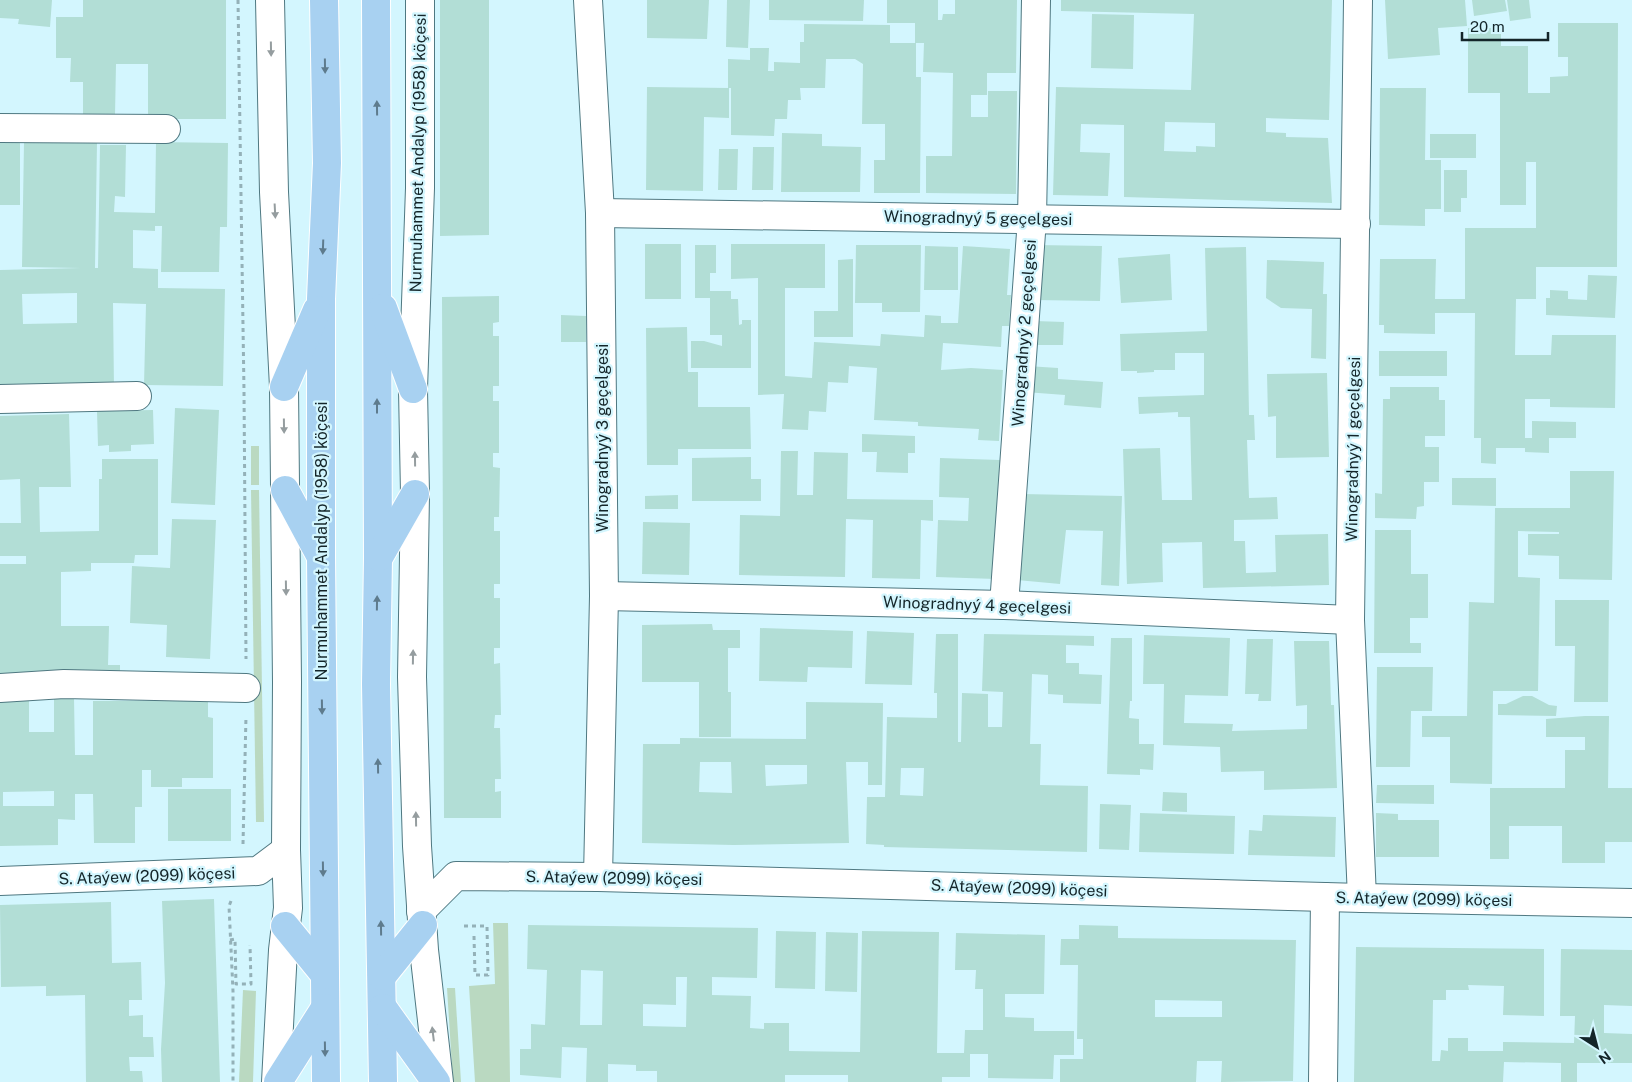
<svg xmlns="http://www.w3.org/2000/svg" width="1632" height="1082" font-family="'Public Sans',sans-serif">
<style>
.green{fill:#bad9c1}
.building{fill:#b2ded6;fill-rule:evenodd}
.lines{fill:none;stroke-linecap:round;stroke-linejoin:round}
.minor-casing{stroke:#4f7881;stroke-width:30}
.major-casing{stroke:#fff;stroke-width:30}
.path{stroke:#94b1b8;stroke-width:3;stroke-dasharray:4 4;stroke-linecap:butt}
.minor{stroke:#fff;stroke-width:28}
.major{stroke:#a8d1f1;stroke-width:28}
.oneway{fill:#959d9f}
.oneway2{fill:#5e7b8d}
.labels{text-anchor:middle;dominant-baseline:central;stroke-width:4.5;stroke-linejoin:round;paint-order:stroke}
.street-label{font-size:16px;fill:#142529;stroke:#d3f6fe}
</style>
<rect width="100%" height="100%" fill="#d3f6fe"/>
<g class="green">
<rect x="251" y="446" width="8" height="39"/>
<polygon points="251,490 259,490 264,822 256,822"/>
<polygon points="493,923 508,923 510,1082 475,1082 469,986 495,984"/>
<polygon points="447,988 455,988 461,1082 453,1082"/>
<polygon points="243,990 256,991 253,1082 239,1082"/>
</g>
<g class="building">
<polygon points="0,0 52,0 50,27 18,24 19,19 0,18"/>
<polygon points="83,0 226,0 226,119 148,119 148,64 116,64 115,115 83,115 83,82 70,82 71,58 56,58 56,17 83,17"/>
<polygon points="440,0 489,0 489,235 440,236"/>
<polygon points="647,0 709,0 707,39 647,38"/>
<polygon points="727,0 750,0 748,48 726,47"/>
<polygon points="769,0 864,0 863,21 769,20"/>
<polygon points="887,0 938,0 938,20 942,20 943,14 955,14 955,0 1017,0 1016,73 987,73 987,95 971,95 971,117 988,117 988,91 1017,91 1016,194 926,193 926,156 952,156 953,73 923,72 924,43 915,43 915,23 887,23"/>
<path d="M 1061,0 L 1332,0 L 1329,120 L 1266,118 L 1266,132 L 1286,133 L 1286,137 L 1328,138 L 1332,203 L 1124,197 L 1124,125 L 1081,124 L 1080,152 L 1110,153 L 1108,196 L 1053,195 L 1056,87 L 1191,90 L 1194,14 L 1061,11 ZM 1165,122 L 1215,123 L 1215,147 L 1196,146 L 1196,152 L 1164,151 Z"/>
<polygon points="1385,0 1465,0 1467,26 1438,28 1440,55 1388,59"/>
<polygon points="1472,0 1505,0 1507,11 1474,16"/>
<polygon points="1507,0 1529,0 1531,18 1510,21"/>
<polygon points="1092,14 1134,15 1133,69 1091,68"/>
<polygon points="1558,23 1618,23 1617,267 1536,267 1536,299 1516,299 1515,355 1551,355 1552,335 1616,335 1615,408 1550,407 1550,399 1525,399 1525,438 1532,438 1532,421 1576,422 1576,438 1549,438 1549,453 1525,452 1525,448 1496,448 1496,464 1481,463 1481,438 1474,438 1475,313 1435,313 1435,334 1384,333 1384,325 1379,325 1380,259 1436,259 1435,299 1465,299 1465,228 1536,228 1536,162 1526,162 1526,205 1500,205 1500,93 1468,93 1468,28 1501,28 1501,46 1528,46 1528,93 1550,93 1550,77 1568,76 1568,57 1558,57"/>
<polygon points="804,24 890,25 890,43 916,43 916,77 921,77 920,193 874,193 874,160 885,160 885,124 862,124 863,64 855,59 826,59 825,88 800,88 801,100 788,100 787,119 775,119 774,136 731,135 731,88 728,88 728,59 750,60 750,48 769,48 768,71 774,71 774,62 800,63 800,42 804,42"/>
<polygon points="647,87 729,88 729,118 704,117 703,191 646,190"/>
<polygon points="1380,88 1426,88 1425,160 1441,160 1441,209 1425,209 1425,226 1379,225"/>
<polygon points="782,133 822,134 822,146 861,147 860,192 781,192"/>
<rect x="1430" y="134" width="46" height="24"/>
<polygon points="0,142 20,143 20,205 0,205"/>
<path d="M 24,142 L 97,143 L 95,268 L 98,268 L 100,145 L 126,145 L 125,197 L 115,196 L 114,212 L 155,213 L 156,142 L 228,143 L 227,227 L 220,227 L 219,272 L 161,272 L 162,226 L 155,226 L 155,231 L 133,230 L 133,268 L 158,269 L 158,288 L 225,289 L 223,386 L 144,385 L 146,304 L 113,303 L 114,389 L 0,390 L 0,270 L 81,268 L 22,267 ZM 77,293 L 77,323 L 23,324 L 22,294 Z"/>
<polygon points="753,147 774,147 773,190 752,190"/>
<polygon points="719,149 738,149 737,190 718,190"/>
<polygon points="1444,170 1467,170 1467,198 1461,198 1461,212 1444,212"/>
<rect x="645" y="244" width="36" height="55"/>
<polygon points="731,244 825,244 825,288 785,288 785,376 812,378 814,342 880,346 881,334 924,337 925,315 941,316 941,323 958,323 963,246 1010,249 1007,295 1011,295 1009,326 1002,326 1001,347 943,343 941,370 971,368 1003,370 999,441 978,440 979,429 918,426 918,422 874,420 877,368 849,366 848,383 828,382 826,412 809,411 808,430 782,429 784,394 758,395 758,278 731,279"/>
<polygon points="695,245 716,245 716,273 710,273 710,291 731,291 731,299 738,299 739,325 742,324 742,320 751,320 751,368 691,368 691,341 704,341 722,346 722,335 710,335 710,298 695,298"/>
<polygon points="856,245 921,245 920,312 882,312 882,303 855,303"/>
<polygon points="1036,245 1102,246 1100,301 1035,300"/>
<polygon points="925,246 958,247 958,290 924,290"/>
<polygon points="1246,247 1249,415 1254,415 1255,440 1247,440 1249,498 1277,497 1278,519 1234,520 1234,541 1245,541 1246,573 1276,572 1275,535 1328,534 1329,585 1203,588 1202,542 1162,543 1163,582 1127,584 1123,449 1160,448 1162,500 1192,500 1190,417 1178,417 1178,412 1139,414 1138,397 1204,395 1204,353 1175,353 1175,370 1154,370 1154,372 1137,373 1137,371 1121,371 1120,334 1207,331 1205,248"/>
<polygon points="1170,254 1172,300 1121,303 1118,258"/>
<polygon points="853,259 853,337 814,337 814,311 838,311 838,260"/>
<polygon points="1267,260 1324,262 1323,294 1327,294 1326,359 1311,358 1312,309 1281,308 1266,298"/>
<polygon points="1588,275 1617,276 1615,318 1546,315 1546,298 1550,298 1550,290 1568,291 1568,299 1587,300"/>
<polygon points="499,296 499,322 493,323 493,336 499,336 499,386 493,386 493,401 499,401 499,453 493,453 493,467 500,468 499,517 494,517 494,531 500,531 500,584 494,584 494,598 500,598 500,648 494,648 494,664 500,663 501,715 495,715 494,728 500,728 501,779 495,779 495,792 501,791 501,818 444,818 442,297"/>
<polygon points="561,315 586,316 586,342 561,342"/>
<polygon points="1035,321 1064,322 1063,345 1035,345"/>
<polygon points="687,327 688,372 698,372 698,407 750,407 751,449 678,449 678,465 647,465 646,328"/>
<rect x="1379" y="351" width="68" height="25"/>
<polygon points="1027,366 1058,368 1058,379 1103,382 1101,408 1064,405 1065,395 1025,392"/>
<polygon points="1327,373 1329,457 1276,458 1276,416 1268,417 1267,374"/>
<polygon points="1390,387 1439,387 1439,400 1445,400 1445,436 1425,436 1425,447 1439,447 1439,482 1424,482 1424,506 1417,507 1416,519 1375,518 1375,493 1382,494 1383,399 1390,399"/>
<polygon points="175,408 219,410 215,505 171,503"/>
<polygon points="153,410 154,444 131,445 131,451 109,452 109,445 98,446 97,411"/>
<polygon points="69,414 71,487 39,487 40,532 99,531 99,479 102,479 102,459 158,459 158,555 135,555 134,563 91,563 91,571 61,572 61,626 109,626 108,665 120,665 120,675 0,676 0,564 26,564 26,556 0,556 0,523 21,523 20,479 0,480 0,416"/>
<polygon points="862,434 915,436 915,453 908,453 908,473 876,472 877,452 862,452"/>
<polygon points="781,451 798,451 797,495 813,495 814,452 848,453 847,499 933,500 933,521 921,520 920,579 872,578 873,520 846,519 845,577 739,575 740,515 780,516"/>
<polygon points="751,457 751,479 761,479 761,501 692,501 692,458"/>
<polygon points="940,458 1000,460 996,579 936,577 938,520 968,521 969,498 939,497"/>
<polygon points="1570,471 1614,471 1612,580 1559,579 1559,556 1528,555 1528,534 1559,534 1559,532 1518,531 1518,577 1540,578 1538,691 1493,691 1492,784 1450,783 1450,737 1422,737 1422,716 1467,716 1469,602 1494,603 1495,508 1570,508"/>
<polygon points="1452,478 1496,478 1496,506 1452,505"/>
<polygon points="1022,494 1122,496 1119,586 1101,585 1103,531 1066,530 1060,584 1017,580"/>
<polygon points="678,495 678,509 645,509 645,496"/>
<polygon points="172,519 216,520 210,659 166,657 167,625 130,623 132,566 170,568"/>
<polygon points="643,522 690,523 689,575 642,574"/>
<polygon points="1375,530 1411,530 1411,574 1428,574 1428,618 1410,618 1410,643 1421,643 1421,653 1374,653"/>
<polygon points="1555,600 1609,600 1608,702 1574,702 1575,646 1555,646"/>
<polygon points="712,624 713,630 740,630 740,648 728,648 728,692 731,692 731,737 699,737 699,682 642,682 642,625"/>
<polygon points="760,628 853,631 852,668 808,667 807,682 759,681"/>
<polygon points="867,631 914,633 912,685 865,684"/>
<path d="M 936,634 L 958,634 L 958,742 L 961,742 L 962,693 L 988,694 L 988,727 L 1002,727 L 1003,692 L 982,691 L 984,634 L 1094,636 L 1094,646 L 1066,645 L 1066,663 L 1079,663 L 1079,674 L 1102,675 L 1101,704 L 1063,703 L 1063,695 L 1048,694 L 1048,675 L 1032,674 L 1030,744 L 1041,744 L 1040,785 L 1088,786 L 1087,852 L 884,847 L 884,845 L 866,844 L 867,797 L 885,797 L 887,717 L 937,718 L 937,693 L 934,693 ZM 901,768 L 924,768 L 923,796 L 900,795 Z"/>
<polygon points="1144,635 1230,638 1228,696 1185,695 1184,723 1233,724 1232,731 1307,729 1307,705 1296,706 1294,641 1329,641 1331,705 1334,705 1337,788 1264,790 1264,771 1221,772 1220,747 1163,745 1164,684 1143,684"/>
<polygon points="1111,638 1132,638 1132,701 1130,701 1129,718 1139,719 1139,744 1154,744 1153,770 1140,769 1140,775 1107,774"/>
<polygon points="1247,639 1273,639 1271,701 1258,701 1259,694 1245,694"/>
<polygon points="1377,667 1433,667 1432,711 1411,711 1410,767 1376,767"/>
<polygon points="1523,696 1532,696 1549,705 1557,706 1556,716 1498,715 1498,704 1506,704"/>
<path d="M 0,698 L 29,698 L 29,732 L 54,732 L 54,698 L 74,698 L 75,755 L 93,755 L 93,701 L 208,700 L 208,717 L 213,718 L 213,778 L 182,778 L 182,787 L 151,787 L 151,770 L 142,770 L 142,807 L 135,807 L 135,843 L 94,843 L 93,794 L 75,794 L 75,820 L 58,819 L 58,845 L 0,846 ZM 54,791 L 54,806 L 3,806 L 3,792 Z"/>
<path d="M 806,702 L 883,703 L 882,785 L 868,785 L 868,762 L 846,762 L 849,843 L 734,845 L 642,843 L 643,744 L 680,744 L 680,738 L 806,739 ZM 700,762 L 731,762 L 732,793 L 699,792 ZM 765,765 L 807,765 L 807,784 L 766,786 Z"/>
<polygon points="1585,716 1609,716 1608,788 1632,788 1632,842 1605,842 1605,863 1562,863 1562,826 1509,826 1509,859 1490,859 1490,788 1565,788 1565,750 1585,750 1585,737 1546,737 1546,719"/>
<polygon points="1377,785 1434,785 1434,804 1376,803"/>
<rect x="168" y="789" width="63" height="52"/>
<polygon points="1163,792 1187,793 1187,812 1162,811"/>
<polygon points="1100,804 1131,805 1129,850 1099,849"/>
<polygon points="1140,813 1235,816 1234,854 1139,852"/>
<polygon points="1376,813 1398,814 1398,820 1439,820 1439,857 1376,857"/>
<polygon points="1263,815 1336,817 1335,857 1248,855 1249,830 1262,831"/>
<polygon points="214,899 220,1082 162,1082 161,1049 165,983 162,901"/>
<polygon points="111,902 112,963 141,962 142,1000 129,1000 129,1016 143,1015 143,1037 153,1037 154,1057 129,1057 130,1071 142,1071 143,1082 86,1082 85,995 46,996 46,986 1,987 0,905"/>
<path d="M 528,925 L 758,928 L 757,978 L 712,977 L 712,995 L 751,996 L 750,1028 L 764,1029 L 764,1023 L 789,1023 L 789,1051 L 860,1052 L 862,931 L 939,932 L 937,1053 L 964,1053 L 965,1030 L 983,1030 L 983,989 L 975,989 L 976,970 L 955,970 L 956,933 L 1045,935 L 1044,994 L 1005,994 L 1005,1017 L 1034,1018 L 1034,1031 L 1074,1031 L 1074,1055 L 1054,1055 L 1053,1079 L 988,1078 L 988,1054 L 970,1054 L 970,1077 L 942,1077 L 942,1082 L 848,1082 L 848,1075 L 785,1075 L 785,1082 L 657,1082 L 657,1071 L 636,1071 L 636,1065 L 608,1064 L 608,1082 L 586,1082 L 587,1048 L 562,1047 L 561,1078 L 520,1075 L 520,1049 L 531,1049 L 531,1024 L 545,1025 L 547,970 L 527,969 ZM 581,970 L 603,971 L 602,1025 L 580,1025 ZM 676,977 L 687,977 L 686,1027 L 643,1026 L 643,1004 L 676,1005 Z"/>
<path d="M 1079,925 L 1118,926 L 1118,938 L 1296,940 L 1293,1081 L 1221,1082 L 1222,1061 L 1197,1061 L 1196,1082 L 1060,1082 L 1060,1059 L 1083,1059 L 1083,1039 L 1077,1039 L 1078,965 L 1060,965 L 1061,939 L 1079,939 ZM 1155,1000 L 1222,1001 L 1222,1017 L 1155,1017 Z"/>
<polygon points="776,931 816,932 815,989 775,988"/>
<polygon points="826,932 858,933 857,992 825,991"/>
<polygon points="1356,947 1544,949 1544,1016 1503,1015 1504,986 1468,985 1469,990 1446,990 1446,1000 1433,1000 1432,1061 1440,1061 1441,1050 1448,1051 1448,1038 1468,1038 1468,1051 1503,1051 1503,1042 1574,1043 1575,1016 1560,1016 1561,949 1632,950 1632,1006 1604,1005 1604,1033 1632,1034 1632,1063 1577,1063 1577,1082 1561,1082 1561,1063 1504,1062 1503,1082 1354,1082"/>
</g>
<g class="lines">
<defs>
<g id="minor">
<polyline points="270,0 274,192 284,387 287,682 286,850 288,908 283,950 276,1082"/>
<polyline points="420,0 420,188 413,389 415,494 412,677 417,846 424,950 439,1082"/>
<polyline points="588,0 600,213 604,596 598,877"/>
<polyline points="1358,0 1350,620 1362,898"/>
<polyline points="0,128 166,129"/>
<polyline points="600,213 1356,224"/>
<polyline points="0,399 137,396"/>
<polyline points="604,596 1004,605 1350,620"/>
<polyline points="1004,605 1032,219 1036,0"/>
<polyline points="0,688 64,684 246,688"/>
<polyline points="0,881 258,871 286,850"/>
<polyline points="421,911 456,876 598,877 1362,898 1632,903"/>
<polyline points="1323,1082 1325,897"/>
</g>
<g id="major">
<polyline points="324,0 327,163 321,299 321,557 326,1082"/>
<polyline points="376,0 378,558 376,684 383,1082"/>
<polyline points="383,308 413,389"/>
<polyline points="284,387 317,310"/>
<polyline points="285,490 320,555"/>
<polyline points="379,557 415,494"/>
<polyline points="285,926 325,975"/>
<polyline points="382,976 423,925"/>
<polyline points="383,1008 436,1082"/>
<polyline points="278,1082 325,1008"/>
</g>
</defs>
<use href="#minor" class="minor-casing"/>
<use href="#major" class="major-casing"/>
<g class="path">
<polyline points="238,0 244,391 246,659"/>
<polyline points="243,844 246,716"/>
<polyline points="231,901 229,906 233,991 233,1082"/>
<polyline points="464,926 487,926 488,975 475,975 474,936"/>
<polyline points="230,940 235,939 236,984 251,984 250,945"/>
</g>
<use href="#minor" class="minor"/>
<use href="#major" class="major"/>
</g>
<defs><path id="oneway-solid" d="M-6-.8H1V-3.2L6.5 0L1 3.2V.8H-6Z" transform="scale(1.25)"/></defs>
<g class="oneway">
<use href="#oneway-solid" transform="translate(271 49) rotate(89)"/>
<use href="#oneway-solid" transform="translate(275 211) rotate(87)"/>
<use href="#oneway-solid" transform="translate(284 426) rotate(89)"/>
<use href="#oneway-solid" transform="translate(415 459) rotate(-91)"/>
<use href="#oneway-solid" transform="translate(286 588) rotate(89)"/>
<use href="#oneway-solid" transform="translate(413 657) rotate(-89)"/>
<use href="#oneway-solid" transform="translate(416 819) rotate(-91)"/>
<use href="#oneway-solid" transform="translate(433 1034) rotate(-97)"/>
</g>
<g class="oneway2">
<use href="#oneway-solid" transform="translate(325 66) rotate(89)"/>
<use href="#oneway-solid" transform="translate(377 108) rotate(-91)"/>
<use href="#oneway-solid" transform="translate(323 247) rotate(92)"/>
<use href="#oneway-solid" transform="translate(377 406) rotate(-90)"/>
<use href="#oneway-solid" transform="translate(377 603) rotate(-89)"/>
<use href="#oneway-solid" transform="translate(322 707) rotate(89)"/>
<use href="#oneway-solid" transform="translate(378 766) rotate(-91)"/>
<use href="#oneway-solid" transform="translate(323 869) rotate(89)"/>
<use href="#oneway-solid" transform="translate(381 928) rotate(-91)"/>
<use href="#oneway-solid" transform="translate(325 1049) rotate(89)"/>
</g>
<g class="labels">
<g class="street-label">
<text transform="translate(418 153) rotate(-89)">Nurmuhammet Andalyp (1958) köçesi</text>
<text transform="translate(978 218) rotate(1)">Winogradnyý 5 geçelgesi</text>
<text transform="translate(1024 333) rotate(-86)">Winogradnyý 2 geçelgesi</text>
<text transform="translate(602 438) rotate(-90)">Winogradnyý 3 geçelgesi</text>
<text transform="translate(1353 449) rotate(-89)">Winogradnyý 1 geçelgesi</text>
<text transform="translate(321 541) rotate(-90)">Nurmuhammet Andalyp (1958) köçesi</text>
<text transform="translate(977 605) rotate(2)">Winogradnyý 4 geçelgesi</text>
<text transform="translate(147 876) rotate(-2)">S. Ataýew (2099) köçesi</text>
<text transform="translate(614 878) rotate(1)">S. Ataýew (2099) köçesi</text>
<text transform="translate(1019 888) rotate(2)">S. Ataýew (2099) köçesi</text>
<text transform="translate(1424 899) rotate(1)">S. Ataýew (2099) köçesi</text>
</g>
</g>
<g transform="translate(1597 1047) rotate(144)" stroke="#d3f6fe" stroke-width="4" paint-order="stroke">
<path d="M0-4L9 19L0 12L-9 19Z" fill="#142529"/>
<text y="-8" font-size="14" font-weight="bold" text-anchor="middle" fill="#142529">N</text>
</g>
<path d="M1462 32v8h86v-8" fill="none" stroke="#142529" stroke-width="2.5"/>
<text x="1470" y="32" font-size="15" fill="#142529" stroke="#d3f6fe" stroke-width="4" paint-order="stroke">20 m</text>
</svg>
